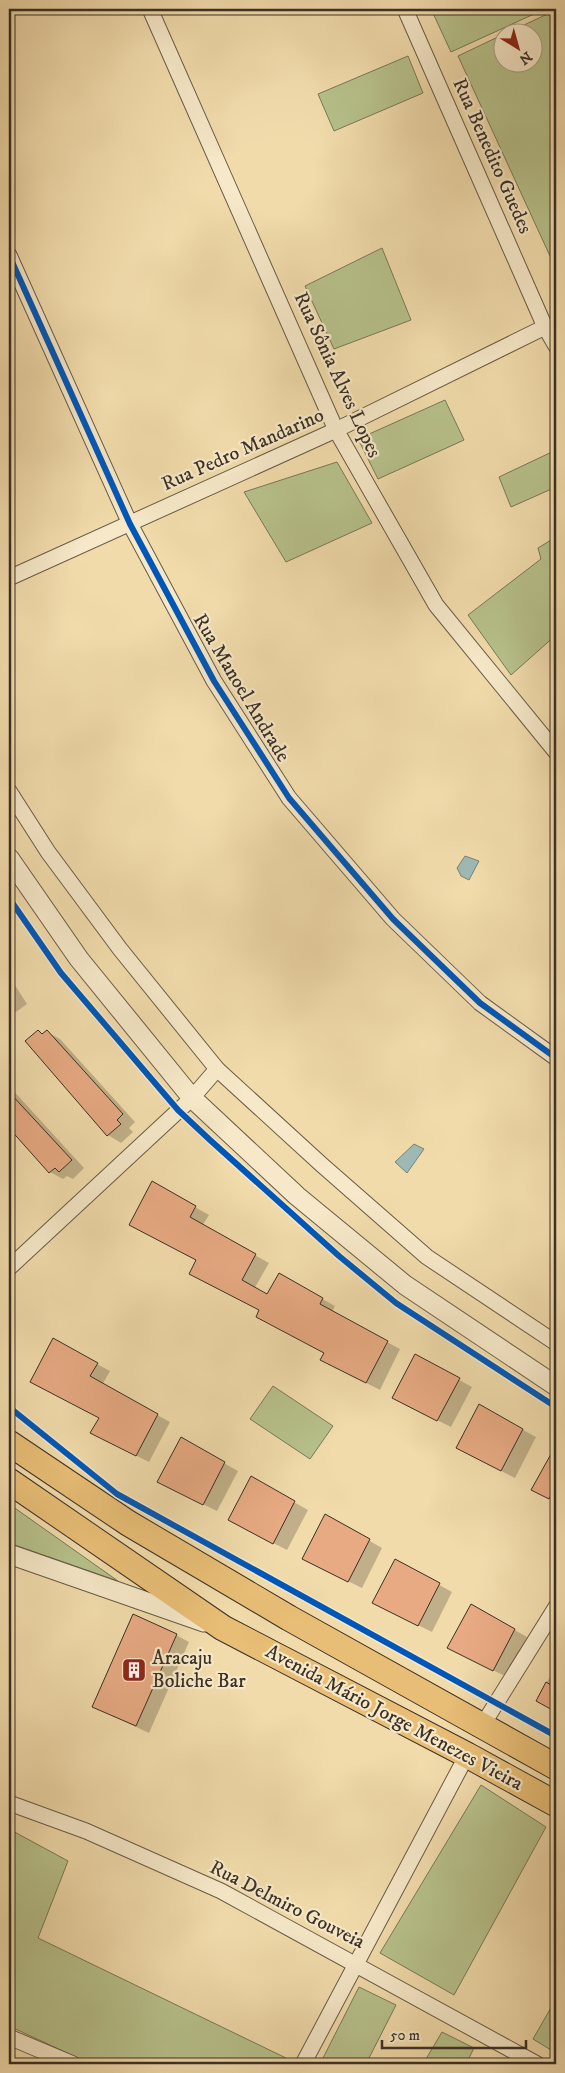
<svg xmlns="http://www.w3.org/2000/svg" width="565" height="2073" font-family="'IM FELL DW Pica',serif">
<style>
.green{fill:#b7c18b;stroke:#787858}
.water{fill:#9eb9b3;stroke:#76827a}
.shadow{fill:#0003}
.building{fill:#e7aa83;stroke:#3a3025}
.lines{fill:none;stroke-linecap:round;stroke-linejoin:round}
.minor-casing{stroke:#685b46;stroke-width:17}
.tertiary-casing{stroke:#685b46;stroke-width:21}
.primary-casing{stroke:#3a3025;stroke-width:27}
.minor{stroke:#f6e8c8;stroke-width:15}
.tertiary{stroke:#f6e8c8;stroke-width:19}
.primary{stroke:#e8be76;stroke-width:25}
.cycleway-casing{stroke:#f6e8c8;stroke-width:9}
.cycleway{stroke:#0057b8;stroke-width:6}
.labels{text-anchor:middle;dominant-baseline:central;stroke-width:4.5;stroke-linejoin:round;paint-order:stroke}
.street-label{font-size:20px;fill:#3a3025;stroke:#f6e8c8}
.poi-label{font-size:20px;fill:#3a3025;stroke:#f6e8c8;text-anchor:start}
</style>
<rect width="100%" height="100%" fill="#f1dbab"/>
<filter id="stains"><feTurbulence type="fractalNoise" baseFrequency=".004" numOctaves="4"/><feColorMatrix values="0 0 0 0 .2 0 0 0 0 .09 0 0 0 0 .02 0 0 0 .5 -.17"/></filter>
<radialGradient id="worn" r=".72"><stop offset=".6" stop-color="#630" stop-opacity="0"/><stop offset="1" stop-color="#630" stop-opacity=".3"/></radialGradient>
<g class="green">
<polygon points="431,9 545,9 451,52"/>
<polygon points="556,10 556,269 458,56 502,35 502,62 532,62 532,32 509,32"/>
<polygon points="408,56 423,93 334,131 318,94"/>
<polygon points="382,248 411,320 334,349 305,286"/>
<polygon points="445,400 464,440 378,479 358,439"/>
<polygon points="556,450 556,487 511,507 499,477"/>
<polygon points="337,462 372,523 286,562 244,492"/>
<polygon points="556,537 556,635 511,675 468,615 541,559 538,548"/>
<polygon points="273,1386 333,1426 310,1459 250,1419"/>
<polygon points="9,1504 118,1581 9,1543"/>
<polygon points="481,1785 546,1827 454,1995 380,1953"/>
<polygon points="9,1829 68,1861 38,1938 286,2058 282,2064 91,2064 9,2026"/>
<polygon points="359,1987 396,2005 366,2064 320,2064"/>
<polygon points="556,1999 556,2053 533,2039"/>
<polygon points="442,2032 474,2048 466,2064 423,2064"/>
</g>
<g class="water">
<polygon points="465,856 479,861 469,880 461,876 457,868"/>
<polygon points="414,1144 424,1149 407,1173 395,1162"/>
</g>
<g class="shadow">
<polygon points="9,976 27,1004 9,1017"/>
<polygon points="38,1031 44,1035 47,1032 60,1039 135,1122 129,1128 133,1132 121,1143 108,1135 27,1042"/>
<polygon points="9,1086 84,1168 73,1179 67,1176 63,1179 50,1172 9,1127"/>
<polygon points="152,1183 209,1215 202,1226 269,1263 254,1289 267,1296 279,1275 335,1306 332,1312 400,1349 380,1390 335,1367 326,1353 261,1310 197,1260"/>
<polygon points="53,1340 110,1371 102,1385 170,1422 149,1462 105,1440 100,1418"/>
<polygon points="416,1356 472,1387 451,1427 407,1405"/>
<polygon points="479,1406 536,1437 515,1478 470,1455"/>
<polygon points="181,1439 238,1471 217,1511 172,1489"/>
<polygon points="555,1447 556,1448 556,1502 546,1497"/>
<polygon points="251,1478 308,1510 287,1550 242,1527"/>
<polygon points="326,1516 382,1548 362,1588 317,1566"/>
<polygon points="396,1561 452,1592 432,1632 387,1610"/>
<polygon points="471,1605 527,1637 507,1677 462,1655"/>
<polygon points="176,1635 189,1642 149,1733 93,1707"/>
<polygon points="556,1666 556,1711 537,1700"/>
</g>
<g class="building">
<polygon points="38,1030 42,1034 47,1030 123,1114 117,1120 121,1124 107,1136 25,1041"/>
<polygon points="9,1092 72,1160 59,1172 55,1168 49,1173 9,1128"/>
<polygon points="152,1181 196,1206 190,1217 256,1254 242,1280 267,1294 279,1273 323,1298 320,1304 388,1341 366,1383 320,1360 324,1353 256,1317 259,1310 189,1274 196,1260 129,1225"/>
<polygon points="53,1338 98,1363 90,1376 158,1414 136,1456 90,1433 99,1418 30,1382"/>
<polygon points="415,1354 460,1378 437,1421 392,1398"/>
<polygon points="479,1404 523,1429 501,1471 456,1448"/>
<polygon points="181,1437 225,1462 203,1505 157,1482"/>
<polygon points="556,1445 556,1485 549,1499 531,1490"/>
<polygon points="251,1476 295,1501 273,1544 228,1520"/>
<polygon points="325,1514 370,1539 348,1582 302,1559"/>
<polygon points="395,1559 440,1583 418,1626 372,1603"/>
<polygon points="471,1604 515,1629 493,1671 447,1648"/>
<polygon points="133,1614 177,1634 136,1726 92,1707"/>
<polygon points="546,1682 556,1688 556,1712 536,1701"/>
</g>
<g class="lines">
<defs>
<g id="minor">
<polyline points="150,9 336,430 436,605 556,752"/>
<polyline points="405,9 545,327 556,346"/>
<polyline points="9,255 130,524 214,681 289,798 393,919 480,1003 556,1058"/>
<polyline points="9,578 336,430 545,327"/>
<polyline points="9,791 48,852 120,949 217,1069 322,1165 427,1257 556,1343"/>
<polyline points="9,1268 192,1098 217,1069"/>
<polyline points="482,1726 556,1607"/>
<polyline points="9,1803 86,1831 221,1891 537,2064"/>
<polyline points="9,2037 73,2064"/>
<polyline points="303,2064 467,1755"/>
</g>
<g id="tertiary">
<polyline points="9,858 79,959 192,1098 297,1196 405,1285 556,1386"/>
<polyline points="9,1554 204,1622"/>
</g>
<g id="primary">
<polyline points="9,1443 128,1523 289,1618 556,1767"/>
<polyline points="9,1481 223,1628 467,1755 556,1804"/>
</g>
</defs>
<use href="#minor" class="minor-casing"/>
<use href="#tertiary" class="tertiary-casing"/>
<use href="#primary" class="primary-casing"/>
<use href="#minor" class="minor"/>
<use href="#tertiary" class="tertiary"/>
<use href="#primary" class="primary"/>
<defs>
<g id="cycleway">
<polyline points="9,255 130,524 214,681 289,798 393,919 480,1003 556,1058"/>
<polyline points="9,898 61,973 178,1110 210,1140 339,1256 396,1303 556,1407"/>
<polyline points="9,1407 117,1494 556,1736"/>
</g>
</defs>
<use href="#cycleway" class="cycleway-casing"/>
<use href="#cycleway" class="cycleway"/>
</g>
<defs>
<symbol id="building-square" viewBox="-11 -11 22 22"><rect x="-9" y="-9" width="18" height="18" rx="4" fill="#8f2418" stroke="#f6e8c8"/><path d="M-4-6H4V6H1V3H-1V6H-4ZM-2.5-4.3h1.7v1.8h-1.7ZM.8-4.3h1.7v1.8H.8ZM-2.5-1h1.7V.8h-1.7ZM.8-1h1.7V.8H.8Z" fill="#fff"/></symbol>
</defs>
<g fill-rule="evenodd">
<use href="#building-square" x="120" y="1656" width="28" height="28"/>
</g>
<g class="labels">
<g class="street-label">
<text transform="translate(492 156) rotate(66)">Rua Benedito Guedes</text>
<text transform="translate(337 375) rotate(65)">Rua Sônia Alves Lopes</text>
<text transform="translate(243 450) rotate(-24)">Rua Pedro Mandarino</text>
<text transform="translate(241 688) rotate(59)">Rua Manoel Andrade</text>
<text transform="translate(394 1718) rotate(28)">Avenida Mário Jorge Menezes Vieira</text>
<text transform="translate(287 1905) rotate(27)">Rua Delmiro Gouveia</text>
</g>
<g class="poi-label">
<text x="152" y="1658">Aracaju<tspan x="152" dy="23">Boliche Bar</tspan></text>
</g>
</g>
<rect width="565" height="2073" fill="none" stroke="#f1dbab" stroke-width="30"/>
<rect x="10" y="10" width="545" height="2053" fill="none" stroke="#3a3025" stroke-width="2.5"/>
<rect x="15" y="15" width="535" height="2043" fill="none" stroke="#3a3025"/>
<g transform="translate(518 48) rotate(143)"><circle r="24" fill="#f6e8c8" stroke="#ab9e87"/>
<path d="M0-4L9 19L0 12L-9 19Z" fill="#8f2418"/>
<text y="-8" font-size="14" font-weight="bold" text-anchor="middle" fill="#3a3025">N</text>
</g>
<path d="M382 2040v8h144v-8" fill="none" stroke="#3a3025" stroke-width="2.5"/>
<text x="390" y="2040" font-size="15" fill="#3a3025" stroke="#f6e8c8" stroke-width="4" paint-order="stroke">50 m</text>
<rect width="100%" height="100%" filter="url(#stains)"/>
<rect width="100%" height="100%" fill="url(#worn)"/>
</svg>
